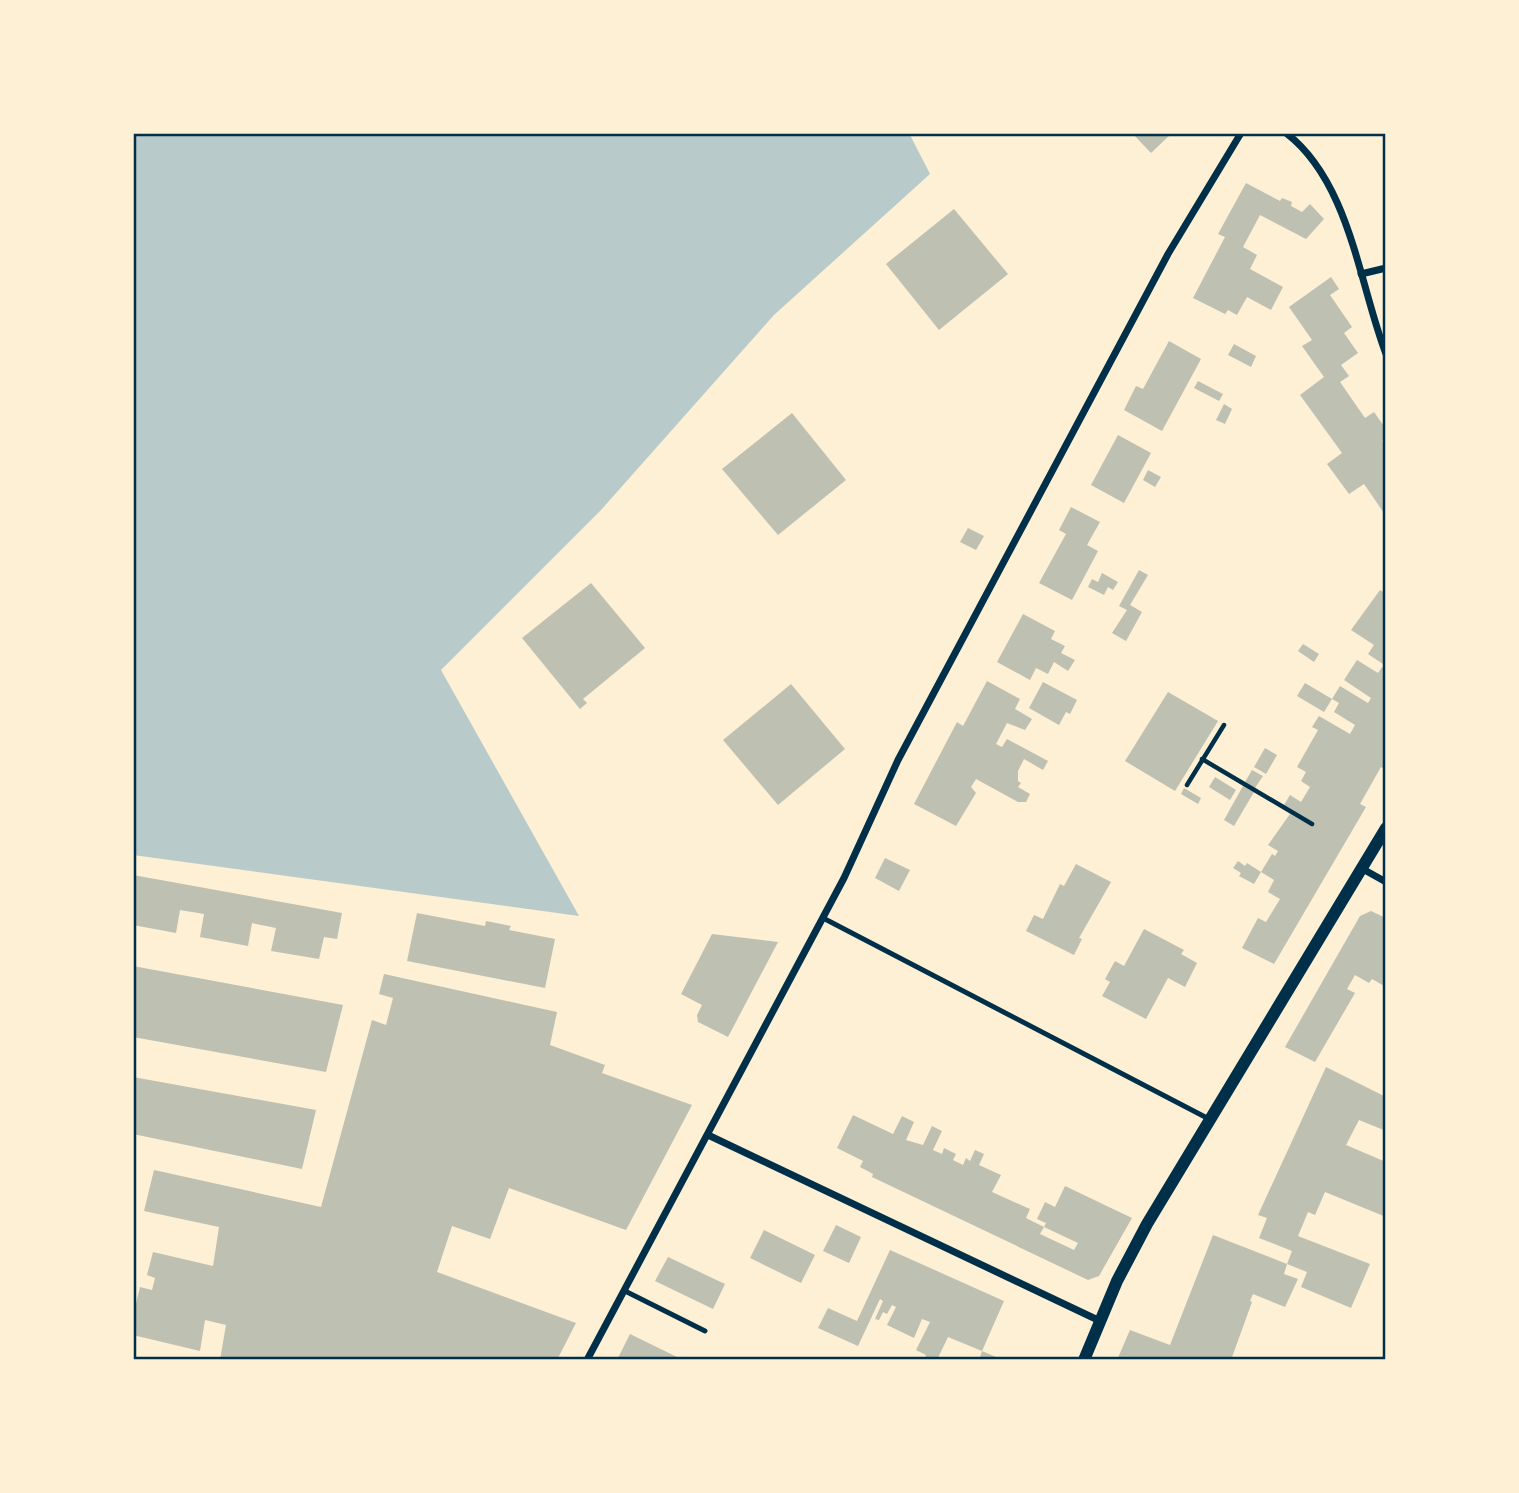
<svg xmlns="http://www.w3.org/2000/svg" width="1519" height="1493" font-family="Jost,sans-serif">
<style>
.green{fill:#b9caca}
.building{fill:#bec0b2}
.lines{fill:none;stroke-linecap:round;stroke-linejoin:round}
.path{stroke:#003049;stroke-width:4.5}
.service{stroke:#003049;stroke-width:5}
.minor{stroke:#003049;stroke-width:7}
.tertiary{stroke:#003049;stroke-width:12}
.neatline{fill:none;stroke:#003049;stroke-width:2.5}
</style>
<rect width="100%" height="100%" fill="#fdf0d5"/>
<polygon class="green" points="133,133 909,133 930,174 774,315 601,510 441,670 579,916 133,855"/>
<g class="building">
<polygon points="1132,133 1172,133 1151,153"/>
<polygon points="1246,183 1280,201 1282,198 1292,202 1291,206 1302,212 1310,204 1324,219 1306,239 1260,215 1243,247 1257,255 1250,269 1283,287 1271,310 1247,297 1237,315 1228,310 1225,314 1193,298 1225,237 1218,234"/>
<polygon points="954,209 1008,274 939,330 886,264"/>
<polygon points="1331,277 1339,289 1330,295 1352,327 1344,333 1358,353 1341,365 1349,376 1340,382 1365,418 1374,412 1386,429 1386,438 1382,441 1386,447 1386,516 1364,484 1349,494 1327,464 1342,453 1300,395 1324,377 1302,346 1312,340 1289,307"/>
<polygon points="1169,341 1201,359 1162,431 1124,410 1136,386 1143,389"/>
<polygon points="1234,344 1256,356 1251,367 1228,355"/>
<polygon points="1198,381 1223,394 1219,401 1194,388"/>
<polygon points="1224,404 1232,409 1225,424 1216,420"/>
<polygon points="792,413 846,480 778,535 722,469"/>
<polygon points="1118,435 1151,453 1124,503 1091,485"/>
<polygon points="1148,470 1161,477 1155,487 1143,480"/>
<polygon points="1071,507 1100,522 1087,545 1098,551 1072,600 1039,583 1066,534 1059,530"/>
<polygon points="968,528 984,536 976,550 960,542"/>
<polygon points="1139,570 1148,575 1130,605 1142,612 1126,641 1112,633 1127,610 1119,606"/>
<polygon points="1102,573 1118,582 1113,590 1108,587 1104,595 1088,587 1092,579 1098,582"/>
<polygon points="591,583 645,648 583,699 587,703 580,709 522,638"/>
<polygon points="1380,590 1386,594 1386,666 1368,654 1374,645 1351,630"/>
<polygon points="1023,614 1055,631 1051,639 1065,646 1061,653 1075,660 1068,671 1054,662 1048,674 1036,668 1030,680 997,662"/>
<polygon points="1303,644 1319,654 1314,662 1298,651"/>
<polygon points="1357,660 1378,673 1382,667 1386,670 1386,770 1381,767 1360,804 1366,807 1274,964 1242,948 1258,918 1266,922 1280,899 1268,892 1274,880 1261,872 1272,854 1275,856 1278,851 1268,845 1290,814 1311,826 1313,822 1284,805 1290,795 1301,802 1310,787 1301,781 1306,772 1297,767 1318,730 1312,727 1319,716 1350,734 1355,725 1334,712 1339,703 1332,699 1340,686 1368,703 1371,698 1344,680"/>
<polygon points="987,681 1020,699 1015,709 1032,719 1025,730 1007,723 996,744 1002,747 1007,739 1048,761 1043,770 1024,759 1018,771 1018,781 1021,783 1018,787 1030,794 1026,802 1018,802 976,779 971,787 976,793 956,826 914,804 957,722 963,726"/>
<polygon points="1043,682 1077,700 1070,714 1066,712 1059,725 1029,708"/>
<polygon points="1305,683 1332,699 1324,712 1297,696"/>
<polygon points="791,684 845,749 778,805 723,740"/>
<polygon points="1168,692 1218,721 1175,791 1125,761"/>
<polygon points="1265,748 1277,755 1266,774 1254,767"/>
<polygon points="1252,770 1263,776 1255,788 1245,782"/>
<polygon points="1215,777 1236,790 1230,800 1209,787"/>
<polygon points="1243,786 1254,792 1234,826 1224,820"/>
<polygon points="1184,788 1201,798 1198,804 1181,794"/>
<polygon points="885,858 910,870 899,891 875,878"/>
<polygon points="1238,861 1245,866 1247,863 1261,872 1254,884 1239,876 1241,873 1233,868"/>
<polygon points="1076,864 1111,882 1079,938 1082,939 1074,955 1026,931 1034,915 1043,919 1060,884 1064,886"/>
<polygon points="133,875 342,913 337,939 324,937 319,959 271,951 276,928 252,923 248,946 200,937 204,914 180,910 176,933 133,925"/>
<polygon points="1371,911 1386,918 1386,987 1372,979 1369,983 1355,975 1347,989 1355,993 1315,1062 1285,1047 1360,916"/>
<polygon points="417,913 485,926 486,921 511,926 509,930 555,939 545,988 407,961"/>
<polygon points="1144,929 1184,950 1181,954 1197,963 1185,987 1168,978 1146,1019 1102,996 1110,982 1105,979 1115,961 1124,966"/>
<polygon points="712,934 778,942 728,1037 698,1022 697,1015 702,1005 681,994"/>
<polygon points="133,966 343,1005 326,1072 133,1037"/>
<polygon points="384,974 557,1012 550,1045 605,1065 602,1073 692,1105 626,1230 509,1188 490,1239 452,1226 437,1272 576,1323 557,1360 220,1360 226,1325 205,1320 200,1351 133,1335 133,1316 140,1287 152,1290 155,1278 147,1275 153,1252 213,1266 219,1227 144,1211 154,1170 321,1207 372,1020 386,1025 393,998 379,994"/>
<polygon points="1326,1067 1386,1097 1386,1131 1359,1120 1346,1145 1386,1162 1386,1217 1325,1192 1315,1215 1308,1212 1298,1236 1370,1264 1351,1308 1301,1287 1307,1272 1287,1264 1292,1251 1259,1238 1267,1218 1258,1215"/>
<polygon points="133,1077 316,1110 302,1169 133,1134"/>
<polygon points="853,1115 893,1134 902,1116 914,1122 906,1140 923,1145 932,1126 942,1131 933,1150 942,1154 944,1148 956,1154 953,1160 963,1165 966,1158 970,1161 975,1150 984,1154 979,1165 1001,1175 992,1192 1030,1209 1026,1218 1044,1227 1040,1234 1074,1250 1078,1243 1044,1227 1046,1223 1037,1219 1045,1202 1055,1207 1065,1186 1132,1218 1099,1276 1088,1280 872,1177 873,1174 860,1167 863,1161 837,1148"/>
<polygon points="836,1225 861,1237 849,1263 823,1251"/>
<polygon points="764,1230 815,1255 801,1283 750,1258"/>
<polygon points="1213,1235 1287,1264 1284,1274 1298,1279 1285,1307 1253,1294 1250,1301 1252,1302 1231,1360 1117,1360 1130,1330 1170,1345"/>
<polygon points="890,1250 1004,1301 982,1351 948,1337 937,1360 924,1360 926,1355 916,1350 930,1322 922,1319 914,1338 887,1325 896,1307 892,1305 887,1314 883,1312 879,1320 875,1319 883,1301 880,1299 858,1346 818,1328 828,1308 857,1321"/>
<polygon points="668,1257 725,1284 713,1309 655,1281"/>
<polygon points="630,1334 675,1356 684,1360 622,1360 618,1358"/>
<polygon points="982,1351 1003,1360 979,1360"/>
</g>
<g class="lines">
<g class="path">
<polyline points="1202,759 1312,824"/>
<polyline points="1187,785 1224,725"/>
</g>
<g class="service">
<polyline points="823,918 1209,1119"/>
<polyline points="625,1291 705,1331"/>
</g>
<g class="minor">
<path d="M 1286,133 C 1350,182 1359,284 1386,354"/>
<polyline points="1361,274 1386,268"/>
<polyline points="1361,868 1386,882"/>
<polyline points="708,1135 1100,1321"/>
<polyline points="587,1360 844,878 898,760 1168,254 1241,133"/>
</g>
<polyline class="tertiary" points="1084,1360 1117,1281 1147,1224 1386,828"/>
</g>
<rect width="1519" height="1493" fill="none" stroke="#fdf0d5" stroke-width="270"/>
<rect x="135" y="135" width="1249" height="1223" class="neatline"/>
</svg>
